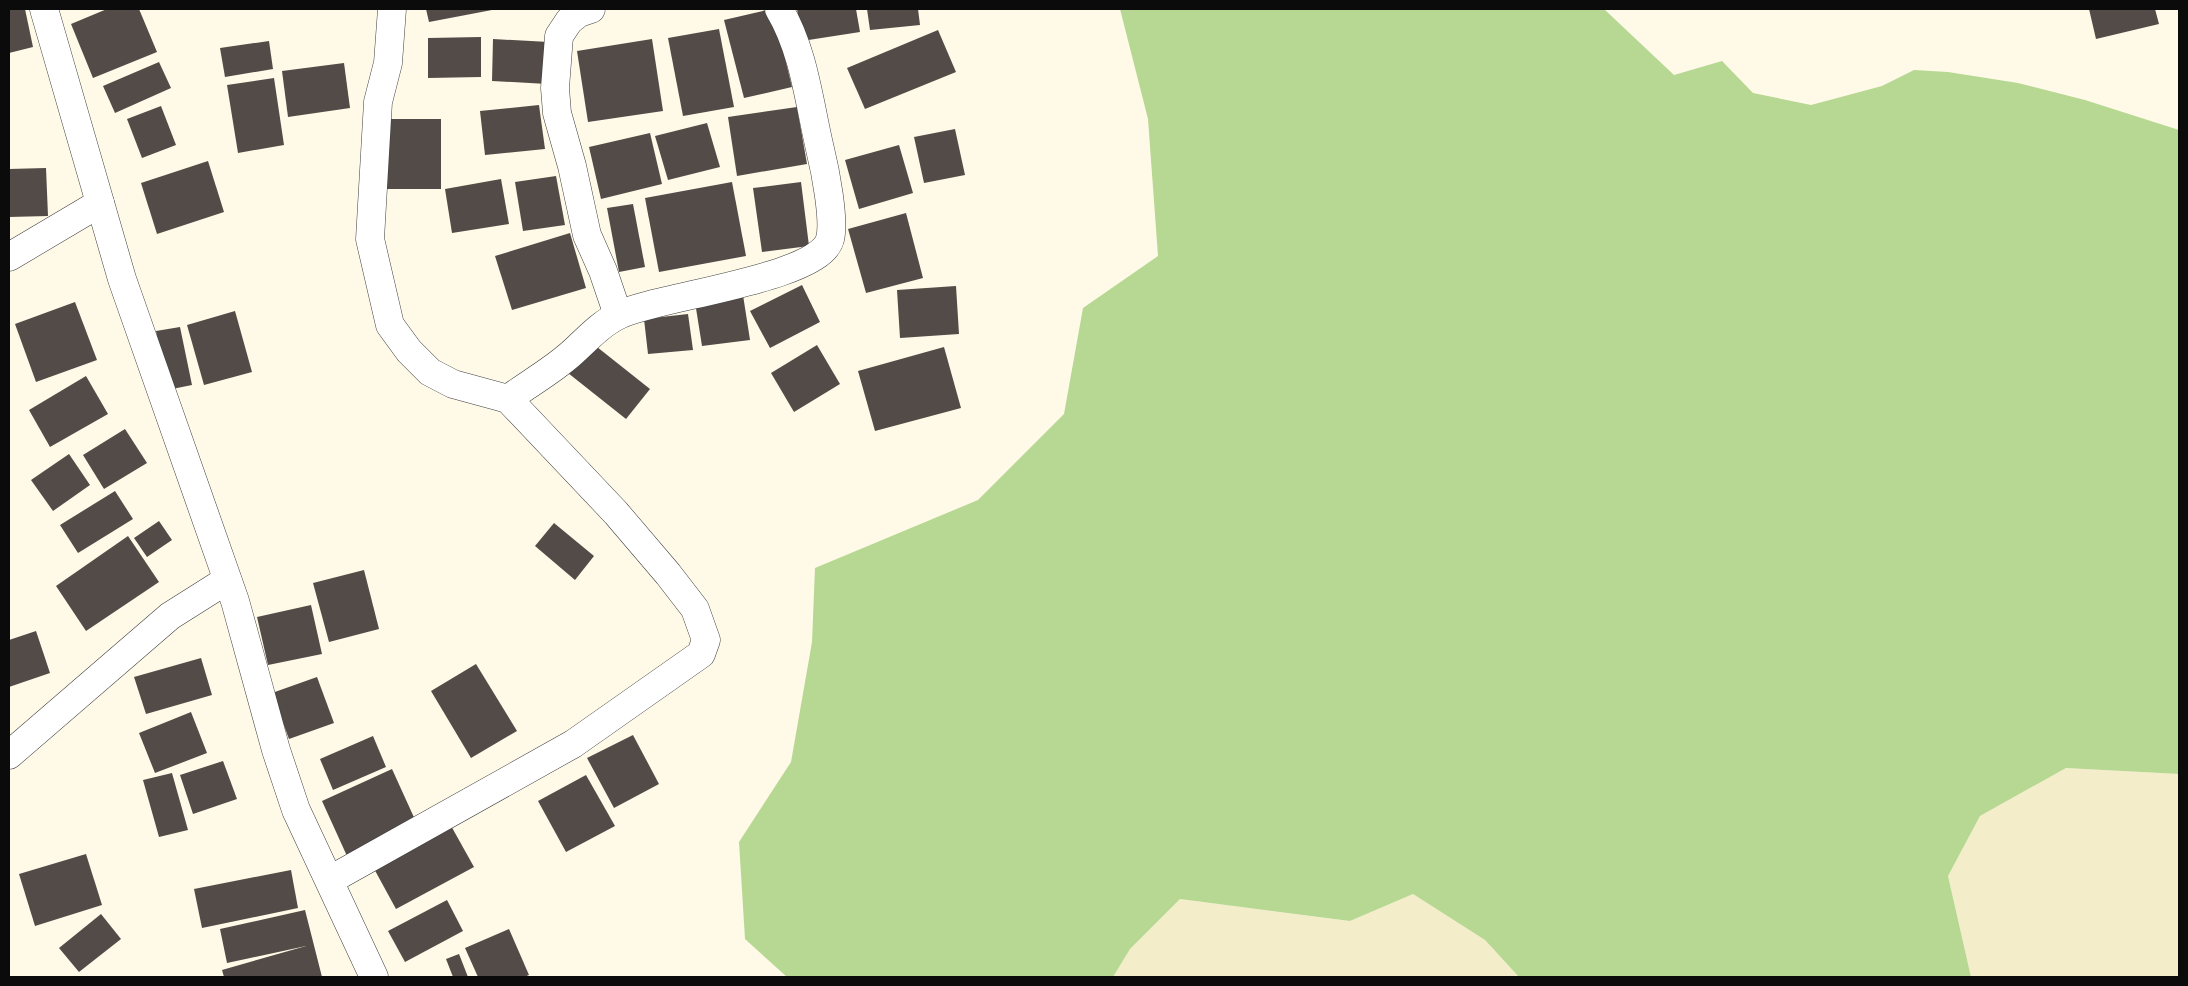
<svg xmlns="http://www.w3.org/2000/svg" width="2188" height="986" font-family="'Zilla Slab',serif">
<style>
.farmland{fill:#f4edca}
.forest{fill:#b7d893}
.building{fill:#534b47}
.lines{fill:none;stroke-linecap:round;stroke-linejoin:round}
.minor-casing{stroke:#3e3e3e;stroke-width:29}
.minor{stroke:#fff;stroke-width:28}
</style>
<rect width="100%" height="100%" fill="#fff9e8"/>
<g class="farmland">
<polygon points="2066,768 2179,774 2179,977 1971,977 1948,876 1980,816"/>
<polygon points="1413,894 1485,940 1519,977 1113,977 1130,949 1180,899 1350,921"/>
</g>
<polygon class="forest" points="1120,9 1604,9 1674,75 1722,61 1753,93 1811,105 1882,86 1914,70 1948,72 2018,83 2085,100 2179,130 2179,774 2066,768 1980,816 1948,876 1971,977 1519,977 1485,940 1413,894 1350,921 1180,899 1130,949 1113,977 787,977 745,939 739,842 791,762 812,642 815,568 978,500 1064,414 1083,308 1158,256 1148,119"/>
<g class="building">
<polygon points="9,9 25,9 33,47 9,53"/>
<polygon points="107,9 139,9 157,52 93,78 71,24"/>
<polygon points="426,9 492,9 492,10 429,22"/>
<polygon points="771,9 773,9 792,87 744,98 724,20"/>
<polygon points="797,9 856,9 860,32 802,41"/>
<polygon points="867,9 918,9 920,25 870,30"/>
<polygon points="2089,9 2155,9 2159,24 2096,39"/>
<polygon points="719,29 734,107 683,116 668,38"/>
<polygon points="938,30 956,72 865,109 847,68"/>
<polygon points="481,37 481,77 428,78 428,38"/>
<polygon points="493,39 549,42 547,84 492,81"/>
<polygon points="652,39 663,111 588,122 577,51"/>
<polygon points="269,41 273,69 225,77 220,48"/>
<polygon points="159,62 171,88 115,113 103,86"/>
<polygon points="344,63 350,108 288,117 282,71"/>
<polygon points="274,78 284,145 238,153 227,85"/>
<polygon points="539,105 545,149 485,155 480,111"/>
<polygon points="161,106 176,145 142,158 127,119"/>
<polygon points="797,107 807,164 737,176 728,117"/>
<rect x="387" y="119" width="54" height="70"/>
<polygon points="707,123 720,167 668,180 655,136"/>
<polygon points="955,129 965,175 924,183 914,137"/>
<polygon points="650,133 662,184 601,199 589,147"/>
<polygon points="899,145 913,193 859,209 845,160"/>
<polygon points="208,161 224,212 157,234 141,183"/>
<polygon points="46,168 48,216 9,217 9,169"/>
<polygon points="556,176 565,225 523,231 515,182"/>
<polygon points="501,179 509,224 452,233 445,189"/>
<polygon points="732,182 746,256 659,272 645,198"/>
<polygon points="801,182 809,246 762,252 753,188"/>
<polygon points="633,204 645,267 619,272 607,208"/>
<polygon points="906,213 923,278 866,293 848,229"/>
<polygon points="570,233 586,288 512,310 495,256"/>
<polygon points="802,285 820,322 770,348 750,311"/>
<polygon points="956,286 959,334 900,338 897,290"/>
<polygon points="743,295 750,340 702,346 695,302"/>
<polygon points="75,302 97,360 36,382 15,324"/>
<polygon points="235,311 252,372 204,385 187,325"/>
<polygon points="688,314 693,350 648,354 644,319"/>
<polygon points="180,327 192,385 167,390 156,331"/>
<polygon points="592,343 650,389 626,419 568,373"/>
<polygon points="817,345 840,384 794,412 771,373"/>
<polygon points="944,347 961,408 875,431 858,371"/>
<polygon points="86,376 108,414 50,447 29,410"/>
<polygon points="125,429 147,463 104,489 83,455"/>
<polygon points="69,454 90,485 53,511 31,480"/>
<polygon points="115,491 133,519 78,553 60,525"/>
<polygon points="159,521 172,540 147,557 134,538"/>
<polygon points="554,523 594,556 575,580 535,546"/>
<polygon points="128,536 159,582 86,631 56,586"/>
<polygon points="364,570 379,629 329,642 313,583"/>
<polygon points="311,605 322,654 268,665 257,617"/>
<polygon points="36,631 50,673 9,687 9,640"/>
<polygon points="201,658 212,695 146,714 134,677"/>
<polygon points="476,664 517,731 471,758 431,691"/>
<polygon points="317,677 334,723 289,739 272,693"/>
<polygon points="191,712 207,753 155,773 139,733"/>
<polygon points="633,735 659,784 614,808 587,758"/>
<polygon points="373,736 386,767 333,790 320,759"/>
<polygon points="223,761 237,799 193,814 180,775"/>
<polygon points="392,769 417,824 347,856 322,801"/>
<polygon points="172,773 188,830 159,837 143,780"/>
<polygon points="586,775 615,826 566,852 538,801"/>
<polygon points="450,824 474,867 396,909 372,865"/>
<polygon points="86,854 102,905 35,926 19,874"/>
<polygon points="291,870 298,908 202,928 194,889"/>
<polygon points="447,900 463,931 405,962 388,931"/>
<polygon points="305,910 322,977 224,977 222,970 306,946 227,963 220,929"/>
<polygon points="101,914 121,939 79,972 59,948"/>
<polygon points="509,929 529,975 524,977 478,977 465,948"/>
<polygon points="459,954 468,977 453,977 446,959"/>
</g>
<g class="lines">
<defs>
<g id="minor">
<polyline points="44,9 122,279 235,601 276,750 296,810 374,977"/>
<polyline points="591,9 579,13 569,21 559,36 555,88 557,113 572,166 587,235 603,271 618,315"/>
<polyline points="9,257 100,203"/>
<path d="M 508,399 C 527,385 548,373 566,358 C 583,344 598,325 619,315 C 658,296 820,279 830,239 C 835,220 825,169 820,149 C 809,102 804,51 779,9"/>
<polyline points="9,755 170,616 227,580"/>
<polyline points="330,880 573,744 701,654 706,640 695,609 668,574 616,513 508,399 453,384 430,372 409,351 390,325 370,239 378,102 388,63 392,9"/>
</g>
</defs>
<use href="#minor" class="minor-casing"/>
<use href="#minor" class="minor"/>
</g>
<rect width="2188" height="986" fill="none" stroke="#0b0b0b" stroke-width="20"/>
</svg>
